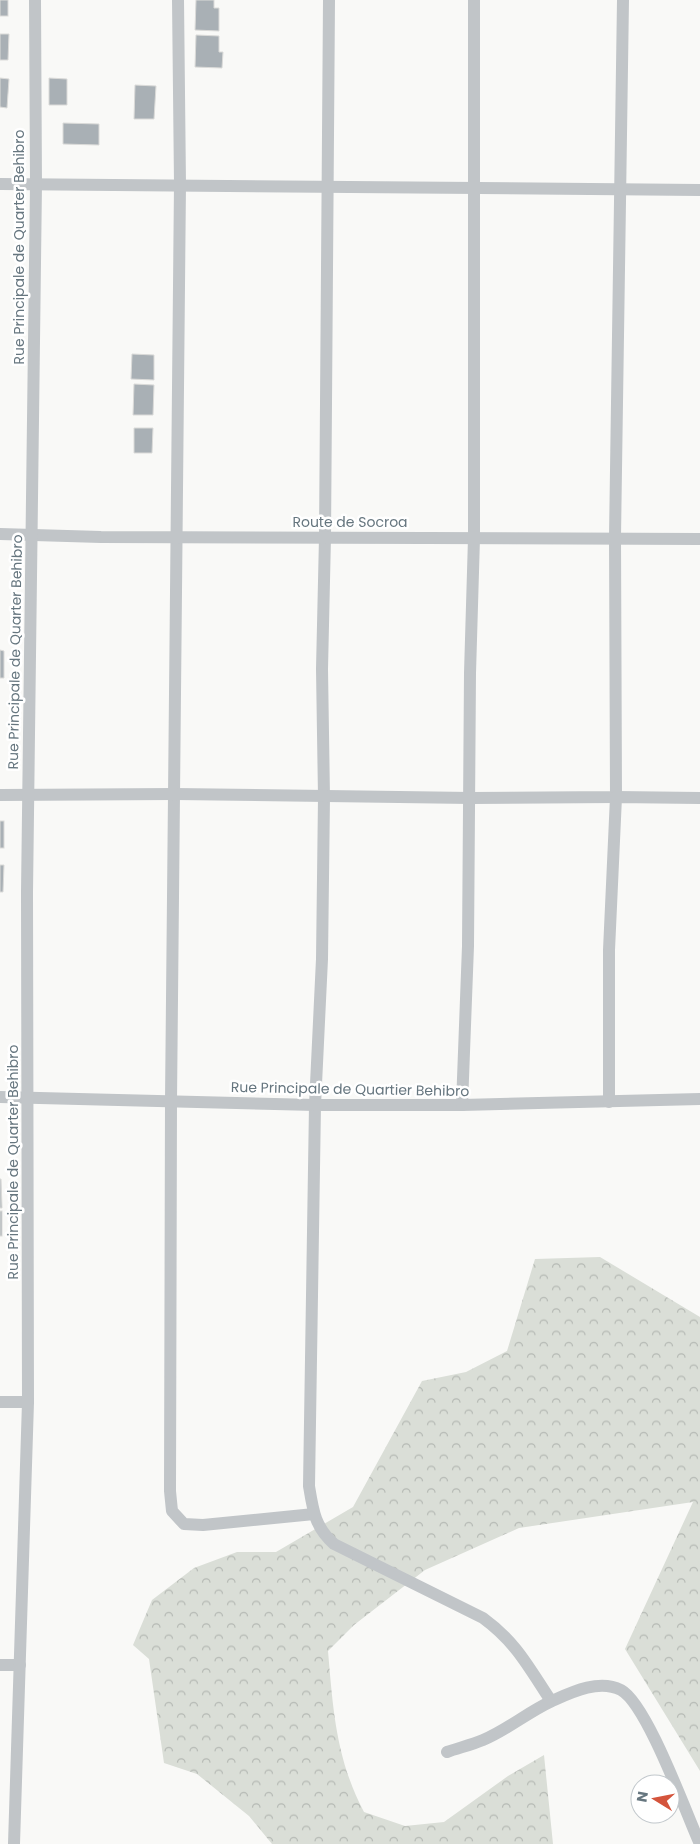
<svg xmlns="http://www.w3.org/2000/svg" width="700" height="1844" font-family="Poppins,sans-serif">
<style>
.forest{fill:url(#forest-crowns)}
.building{fill:#a9b0b5;stroke:#dbdbd9}
.lines{fill:none;stroke-linecap:round;stroke-linejoin:round}
.street{stroke:#c1c5c8;stroke-width:12}
.labels{text-anchor:middle;dominant-baseline:central;stroke-width:5;stroke-linejoin:round;paint-order:stroke}
.street-label{font-size:14px;fill:#66767f;stroke:#fff}
</style>
<defs>
<pattern id="forest-crowns" width="20" height="18" patternUnits="userSpaceOnUse" patternTransform="scale(1.25)"><rect width="20" height="18" fill="#daded7"/><path d="M2 6a3 3 0 1 1 6 0M12 15a3 3 0 1 1 6 0" fill="none" stroke="#b5b9b4"/></pattern>
</defs>
<rect width="100%" height="100%" fill="#f9f9f7"/>
<path class="forest" d="M 600,1257 L 700,1317 L 700,1771 L 625,1649 L 693,1502 L 519,1528 L 425,1570 L 354,1625 L 328,1651 C 333,1709 336,1759 364,1812 L 405,1826 L 444,1822 L 508,1776 L 544,1755 L 553,1844 L 272,1844 L 249,1816 L 197,1774 L 164,1763 L 149,1659 L 133,1645 L 152,1600 L 194,1568 L 237,1552 L 276,1552 L 353,1507 L 422,1381 L 466,1372 L 507,1351 L 535,1259 Z"/>
<g class="building">
<rect x="0" y="0" width="8" height="16"/>
<polygon points="196,0 214,0 214,8 219,8 219,31 195,30"/>
<polygon points="0,34 9,34 8,60 0,60"/>
<polygon points="196,35 219,36 219,52 223,52 222,68 195,67"/>
<polygon points="0,78 9,79 7,108 0,107"/>
<polygon points="49,78 67,79 67,105 49,105"/>
<polygon points="135,85 156,86 154,119 134,119"/>
<polygon points="63,123 99,124 99,145 63,144"/>
<polygon points="132,354 154,355 154,380 131,379"/>
<polygon points="134,384 154,385 153,415 133,415"/>
<polygon points="134,428 153,428 152,453 134,453"/>
<polygon points="0,650 4,651 4,678 0,678"/>
<rect x="0" y="821" width="4" height="27"/>
<polygon points="0,865 4,865 3,892 0,892"/>
<polygon points="0,1179 1,1179 2,1208 0,1208"/>
<rect x="0" y="1211" width="2" height="25"/>
</g>
<g class="lines">
<g class="street">
<polyline points="178,0 180,184 171,1101 170,1491 172,1511 184,1524 203,1525 314,1514"/>
<path d="M 329,0 L 325,537 L 322,669 L 324,797 L 322,959 L 315,1105 L 309,1486 C 313,1511 315,1527 334,1544 L 483,1618 C 516,1642 529,1668 551,1701"/>
<polyline points="0,184 700,190"/>
<polyline points="0,534 101,537 700,539"/>
<polyline points="0,795 175,794 471,798 616,797 615,537 623,0"/>
<polyline points="0,1097 315,1105 462,1105 700,1099"/>
<polyline points="609,1102 609,950 616,797 700,798"/>
<polyline points="462,1105 468,946 470,673 474,538 474,0"/>
<polyline points="0,1402 28,1402"/>
<polyline points="0,1665 20,1665"/>
<path d="M 447,1752 C 458,1748 471,1745 483,1740 C 507,1730 528,1712 552,1701 C 572,1692 599,1679 621,1690 C 647,1704 686,1813 700,1844"/>
<polyline points="14,1844 28,1402 27,892 36,184 35,0"/>
</g>
</g>
<g class="labels">
<g class="street-label">
<text transform="translate(19 247) rotate(-90)">Rue Principale de Quarter Behibro</text>
<text x="350" y="522">Route de Socroa</text>
<text transform="translate(15 652) rotate(-89)">Rue Principale de Quarter Behibro</text>
<text transform="translate(350 1089) rotate(1)">Rue Principale de Quartier Behibro</text>
<text transform="translate(13 1162) rotate(-90)">Rue Principale de Quarter Behibro</text>
</g>
</g>
<g transform="translate(655 1799) rotate(280)"><circle r="24" fill="#ffffff" stroke="#c2c8cc"/>
<path d="M0-4L9 19L0 12L-9 19Z" fill="#d4543c"/>
<text y="-8" font-size="14" font-weight="bold" text-anchor="middle" fill="#66767f">N</text>
</g>
</svg>
